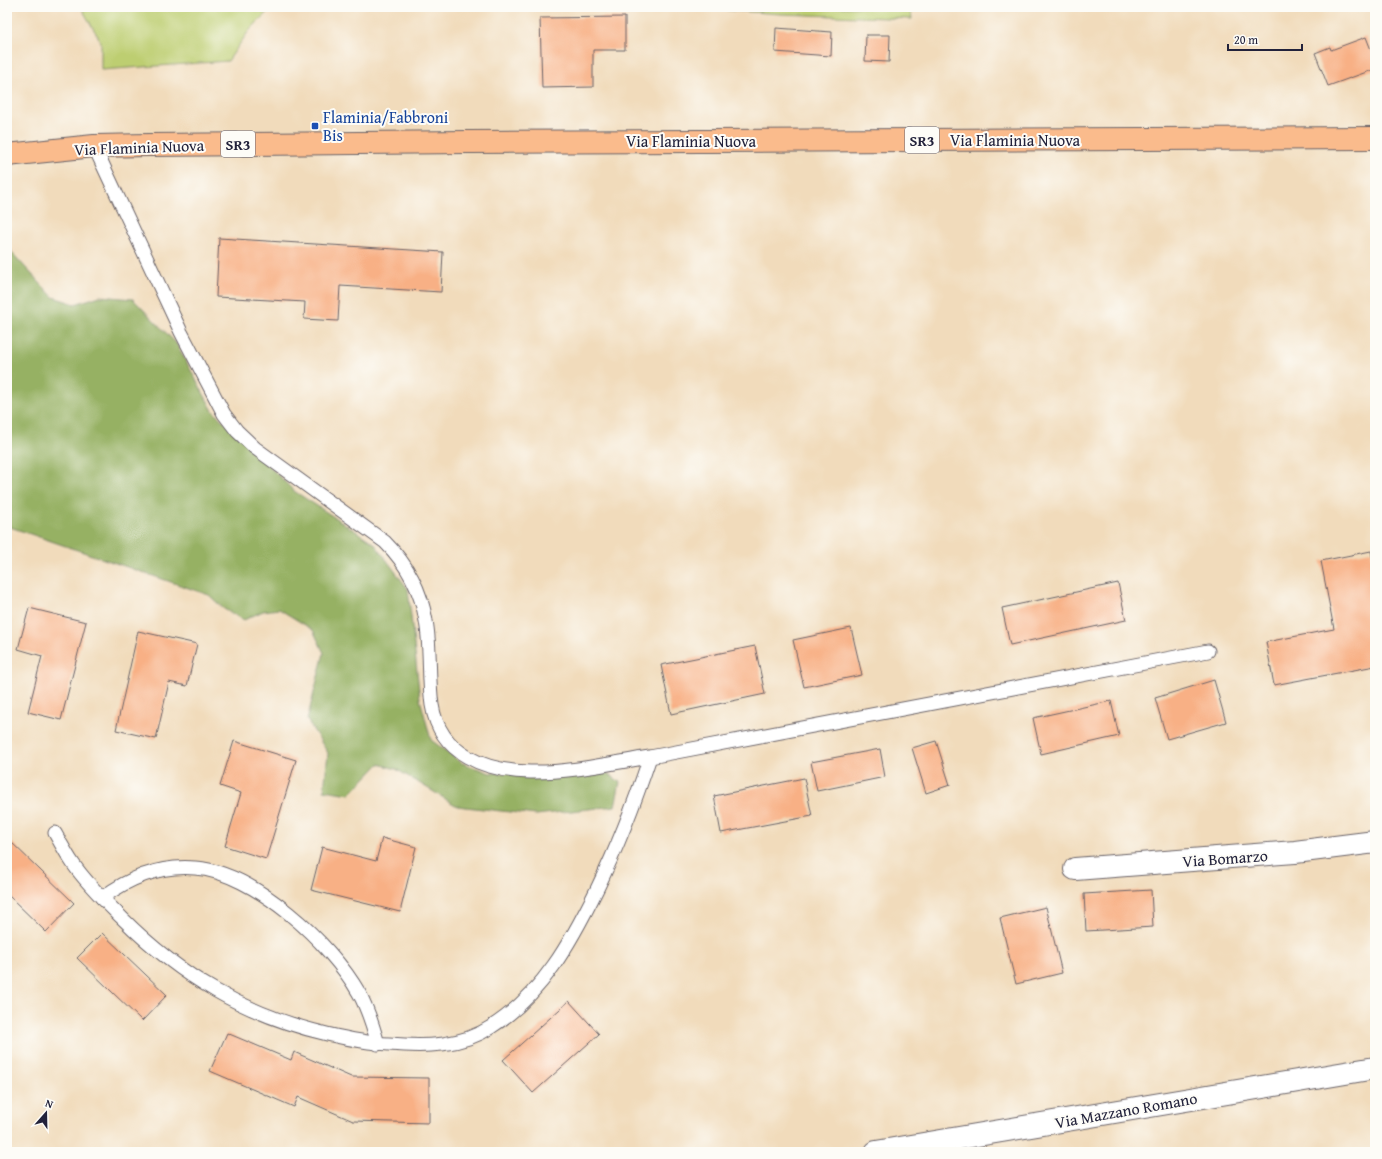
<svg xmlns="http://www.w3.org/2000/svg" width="1382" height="1159" font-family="'Gentium Book Plus',serif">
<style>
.green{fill:#bdce71;stroke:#707856}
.forest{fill:#96b163;stroke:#5c6a4f}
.building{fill:#f8b085}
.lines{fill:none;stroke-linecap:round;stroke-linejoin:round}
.lane-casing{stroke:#6a6368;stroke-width:15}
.street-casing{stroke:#6a6368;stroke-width:24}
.primary-casing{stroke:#6a6368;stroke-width:24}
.lane{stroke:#fff;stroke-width:13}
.street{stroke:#fff;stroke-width:22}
.primary{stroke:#fabb8c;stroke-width:22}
.transit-dot{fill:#1a4fb4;stroke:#fdfcf7;stroke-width:1.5}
.labels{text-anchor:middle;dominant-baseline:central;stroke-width:4;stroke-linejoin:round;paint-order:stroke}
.shield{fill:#fdfcf7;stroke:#646373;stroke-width:1}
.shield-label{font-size:15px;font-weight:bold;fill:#22223b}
.transit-label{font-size:16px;fill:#164399;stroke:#fdfcf7;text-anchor:start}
.street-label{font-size:16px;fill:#22223b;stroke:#fdfcf7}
</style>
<rect width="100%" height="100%" fill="#fdfcf7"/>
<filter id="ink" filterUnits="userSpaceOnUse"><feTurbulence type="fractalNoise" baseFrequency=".025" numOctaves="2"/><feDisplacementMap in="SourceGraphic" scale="8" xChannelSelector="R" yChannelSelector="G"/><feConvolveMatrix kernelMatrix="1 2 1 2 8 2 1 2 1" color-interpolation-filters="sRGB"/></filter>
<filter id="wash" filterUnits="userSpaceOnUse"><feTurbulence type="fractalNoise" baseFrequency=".012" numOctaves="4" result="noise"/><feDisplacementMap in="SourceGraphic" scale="16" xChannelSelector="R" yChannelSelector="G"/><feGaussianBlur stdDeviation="0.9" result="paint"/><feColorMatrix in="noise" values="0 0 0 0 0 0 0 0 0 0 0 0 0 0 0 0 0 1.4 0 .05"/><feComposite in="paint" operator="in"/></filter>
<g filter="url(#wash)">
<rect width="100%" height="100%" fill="#f1dbbb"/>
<g class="green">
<polygon points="81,7 272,7 248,32 228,61 101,70 101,42"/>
<polygon points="679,7 910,7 912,19 782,14"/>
</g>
<polygon class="forest" points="7,240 12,253 53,297 75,304 100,296 133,299 176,343 213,411 294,491 374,543 408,589 420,699 431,740 462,763 490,773 607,773 620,782 615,806 536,815 457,806 396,769 379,764 350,794 324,790 328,753 307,720 324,653 313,630 279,609 263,611 244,620 224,609 209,595 7,526"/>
<g id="blocks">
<g class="building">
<polygon points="625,17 625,50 593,50 593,87 542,88 540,18"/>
<polygon points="776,28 832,32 831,56 775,52"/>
<polygon points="866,35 890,35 889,62 865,61"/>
<polygon points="1366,37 1375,60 1375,69 1328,86 1315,53 1330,47 1331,50"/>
<polygon points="219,238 443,252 441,292 340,286 338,321 304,319 305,302 216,297"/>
<polygon points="1371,551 1375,572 1375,666 1274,685 1266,642 1334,629 1321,561"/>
<polygon points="1118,583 1126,620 1010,645 1002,608"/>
<polygon points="29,608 86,622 61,720 28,712 42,656 18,649"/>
<polygon points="851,628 862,675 804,687 793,640"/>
<polygon points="138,631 197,644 187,686 169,682 156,739 116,730"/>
<polygon points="755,646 765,694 671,714 661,665"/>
<polygon points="1214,680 1226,722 1167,739 1155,698"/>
<polygon points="1111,701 1119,736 1041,754 1033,718"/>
<polygon points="234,741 296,760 266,859 225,846 241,793 220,786"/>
<polygon points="936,741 950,785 926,793 912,748"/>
<polygon points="880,749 885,777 817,791 811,762"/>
<polygon points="804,778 812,816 721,833 714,796"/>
<polygon points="7,838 74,903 46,932 7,894"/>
<polygon points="382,838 416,847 400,912 311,890 322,847 376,861"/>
<polygon points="1151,890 1153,927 1086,931 1084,894"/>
<polygon points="1046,907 1062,973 1016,984 1000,918"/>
<polygon points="102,933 167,995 142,1021 77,958"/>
<polygon points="569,1001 599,1034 533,1093 503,1060"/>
<polygon points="227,1033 291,1060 294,1052 351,1077 429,1078 429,1123 353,1121 298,1097 294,1107 210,1071"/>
</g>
</g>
</g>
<g filter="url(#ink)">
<use href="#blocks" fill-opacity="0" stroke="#6a6368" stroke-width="1"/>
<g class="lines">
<defs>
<g id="lane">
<path d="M 94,146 L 181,332 L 224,414 L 237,431 L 255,448 L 385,542 C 406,563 421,590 426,621 C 431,648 428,677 432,705 C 440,755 486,771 530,772 C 569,773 612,763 650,757 L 1208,651"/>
<path d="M 55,833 C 61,844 67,855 74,865 C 88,885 105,901 122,918 C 181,977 246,1015 327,1034 C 348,1039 368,1043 389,1044 C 424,1047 461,1047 491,1027 C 542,995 571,942 597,889 C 618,846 635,802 650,757"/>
<path d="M 102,898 C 129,878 160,865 195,868 C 254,872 331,943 359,993 C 368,1009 373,1026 378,1044"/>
</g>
<g id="street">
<polyline points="1075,869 1295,852 1375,842"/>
<polyline points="876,1152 1375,1068"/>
</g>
<polyline id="primary" points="7,155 94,146 150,145 469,142 1375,138"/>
</defs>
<use href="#lane" class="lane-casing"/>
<use href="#street" class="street-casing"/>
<use href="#primary" class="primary-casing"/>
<use href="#lane" class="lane"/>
<use href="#street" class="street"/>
<use href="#primary" class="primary"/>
</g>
</g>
<rect class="transit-dot" x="311" y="122" width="8" height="8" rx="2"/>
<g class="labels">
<g class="shield">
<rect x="905" y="127" width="34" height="26" rx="3"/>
<rect x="221" y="131" width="34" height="26" rx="3"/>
</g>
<g class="shield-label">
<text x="922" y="140">SR3</text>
<text x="238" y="144">SR3</text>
</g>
<g class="transit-label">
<text x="323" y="117">Flaminia/Fabbroni<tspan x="323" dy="18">Bis</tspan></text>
</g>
<g class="street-label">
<text x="1015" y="140">Via Flaminia Nuova</text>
<text x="691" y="141">Via Flaminia Nuova</text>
<text transform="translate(139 147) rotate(-2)">Via Flaminia Nuova</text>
<text transform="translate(1225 858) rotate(-4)">Via Bomarzo</text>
<text transform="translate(1126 1110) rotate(-10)">Via Mazzano Romano</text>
</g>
</g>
<rect width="1382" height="1159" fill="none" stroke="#fdfcf7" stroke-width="24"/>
<g transform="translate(46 1113) rotate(20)" stroke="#fdfcf7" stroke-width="3" paint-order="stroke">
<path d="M0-3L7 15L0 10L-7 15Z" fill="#22223b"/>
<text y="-6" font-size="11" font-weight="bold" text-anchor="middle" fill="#22223b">N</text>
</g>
<path d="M1228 44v6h74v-6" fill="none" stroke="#22223b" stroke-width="2"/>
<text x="1234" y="44" font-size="12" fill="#22223b" stroke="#fdfcf7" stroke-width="3" paint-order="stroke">20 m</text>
</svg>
